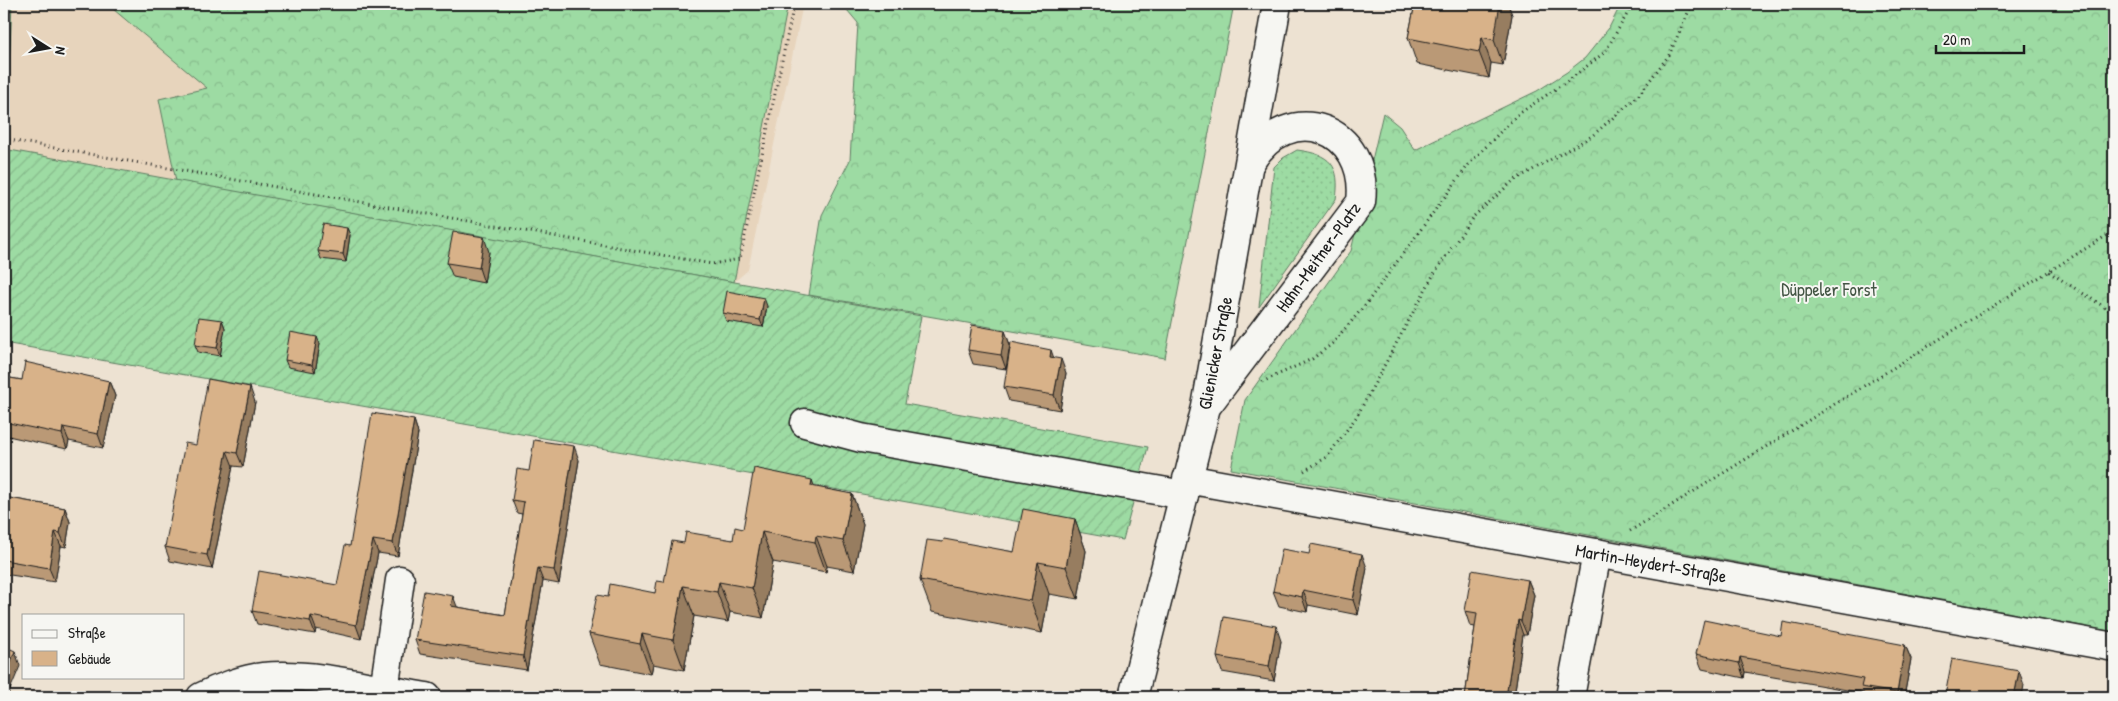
<svg xmlns="http://www.w3.org/2000/svg" width="2118" height="701" font-family="'Patrick Hand',sans-serif">
<style>
.built{fill:#e7d4bc}
.grass{fill:url(#grass-dots);stroke:#5c7c60}
.forest{fill:url(#forest-crowns);stroke:#5c7c60}
.garden{fill:url(#garden-furrows);stroke:#5c7c60}
.lines{fill:none;stroke-linecap:round;stroke-linejoin:round}
.minor-casing{stroke:#1c1c1c;stroke-width:31}
.path{stroke:#1c1c1c;stroke-width:3;stroke-dasharray:1 4;stroke-linecap:butt}
.minor{stroke:#f6f6f2;stroke-width:28}
.wall{fill:#ba9976;stroke:#1c1c1c}
.shaded-wall{fill:#977d60;stroke:#1c1c1c}
.building{fill:#d8b289;stroke:#1c1c1c}
.labels{text-anchor:middle;dominant-baseline:central;stroke-width:4;stroke-linejoin:round;paint-order:stroke}
.street-label{font-size:18px;fill:#1c1c1c;stroke:#f6f6f2}
.park-label{font-size:18px;fill:#435544;stroke:#f6f6f2}
</style>
<defs>
<pattern id="grass-dots" width="8" height="8" patternUnits="userSpaceOnUse" patternTransform="scale(1.25)"><rect width="8" height="8" fill="#9ddba3"/><path d="M2 2h.1M6 6h.1" fill="none" stroke="#87bb8c" stroke-width="1.8" stroke-linecap="round"/></pattern>
<pattern id="forest-crowns" width="20" height="18" patternUnits="userSpaceOnUse" patternTransform="scale(1.25)"><rect width="20" height="18" fill="#9ddba3"/><path d="M2 6a3 3 0 1 1 6 0M12 15a3 3 0 1 1 6 0" fill="none" stroke="#87bb8c"/></pattern>
<pattern id="garden-furrows" width="10" height="10" patternUnits="userSpaceOnUse" patternTransform="scale(1.25)"><rect width="10" height="10" fill="#9ddba3"/><path d="M-1 1l2-2M0 10L10 0M9 11l2-2" fill="none" stroke="#87bb8c"/></pattern>
</defs>
<rect width="100%" height="100%" fill="#ede2d2"/>
<filter id="ink" filterUnits="userSpaceOnUse"><feTurbulence type="fractalNoise" baseFrequency=".02" numOctaves="2"/><feDisplacementMap in="SourceGraphic" scale="10" xChannelSelector="R" yChannelSelector="G"/><feConvolveMatrix kernelMatrix="1 2 1 2 8 2 1 2 1" color-interpolation-filters="sRGB"/></filter>
<g filter="url(#ink)">
<polygon class="built" points="4,4 803,4 748,270 734,282 4,149"/>
<path class="grass" d="M 1297,150 C 1330,154 1341,165 1336,199 L 1259,307 L 1274,167 L 1283,158 Z"/>
<g class="forest">
<polygon points="4,4 12,4 5,150 4,149"/>
<polygon points="107,4 788,4 734,282 176,181 159,99 207,88"/>
<polygon points="842,4 1234,4 1165,358 809,295 822,215 850,160 858,23"/>
<polygon points="1621,4 2114,4 2114,632 1231,469 1245,400 1351,251 1383,113 1400,127 1415,150 1537,91 1567,72 1585,58 1609,28"/>
</g>
<polygon class="garden" points="4,149 921,316 905,404 1148,447 1123,540 4,343"/>
<g class="lines">
<defs>
<g id="minor">
<path d="M 1209,403 L 1361,202 C 1370,127 1288,97 1250,163"/>
<polyline points="805,423 861,438 1184,495"/>
<polyline points="1187,479 2114,647"/>
<polyline points="384,690 400,580"/>
<path d="M 201,697 C 219,688 244,679 263,677 C 317,672 375,689 427,697"/>
<polyline points="1133,697 1206,407 1277,4"/>
<polyline points="1570,697 1597,553"/>
</g>
</defs>
<use href="#minor" class="minor-casing"/>
<g class="path">
<polyline points="4,139 712,264 740,259 794,4"/>
<polyline points="2049,272 2114,313"/>
<polyline points="1262,382 1312,359 1332,344 1366,304 1469,164 1517,115 1569,80 1605,52 1633,4"/>
<polyline points="1304,471 1327,457 1357,416 1435,272 1473,217 1513,181 1592,136 1638,96 1669,55 1692,4"/>
<polyline points="1630,531 2114,231"/>
</g>
<use href="#minor" class="minor"/>
</g>
<g class="wall">
<polygon points="1415,4 1508,4 1512,15 1503,65 1491,63 1489,78 1417,64 1408,38"/>
<polygon points="347,228 350,235 346,262 321,259 318,251"/>
<polygon points="489,252 484,283 453,277 447,263"/>
<polygon points="767,306 763,327 726,321 723,313"/>
<polygon points="222,320 225,328 220,356 198,352 195,345"/>
<polygon points="1005,331 1010,345 1006,369 973,364 968,350"/>
<polygon points="320,344 315,372 288,367 285,360"/>
<polygon points="1054,357 1066,373 1060,410 1009,401 1004,387"/>
<polygon points="4,377 22,380 109,381 115,396 103,448 69,441 67,449 8,436 4,458"/>
<polygon points="255,402 243,467 233,466 212,569 170,561 165,547"/>
<polygon points="414,420 418,433 398,556 378,553 361,639 316,629 315,634 257,624 252,611 337,585 350,546"/>
<polygon points="579,460 559,584 543,581 527,670 420,654 415,640 457,607 505,615 522,514 517,513 512,500 529,471"/>
<polygon points="815,487 852,494 863,524 854,571 827,566 826,572 773,562 763,618 730,612 728,622 694,616 684,670 653,664 651,674 600,664 589,634 608,597 655,593 664,582 684,543 733,540 743,529"/>
<polygon points="4,497 65,508 70,522 66,547 61,546 55,582 4,574"/>
<polygon points="1075,519 1086,551 1078,599 1049,594 1042,633 932,612 920,580 943,542 1014,552"/>
<polygon points="1367,568 1358,615 1308,605 1307,612 1279,606 1273,591"/>
<polygon points="1528,580 1534,595 1527,635 1523,635 1514,697 1465,697 1475,627 1470,626 1465,611"/>
<polygon points="1781,636 1905,645 1911,659 1904,697 1865,697 1864,693 1745,672 1744,678 1702,669 1696,654"/>
<polygon points="1281,641 1274,681 1222,672 1217,657"/>
</g>
<g class="shaded-wall">
<polygon points="1497,4 1508,4 1512,15 1503,65 1494,40"/>
<polygon points="1482,37 1491,63 1489,78 1479,52"/>
<polygon points="347,228 350,235 346,262 343,254"/>
<polygon points="484,237 489,252 484,283 479,268"/>
<polygon points="764,298 767,306 763,327 760,320"/>
<polygon points="222,320 225,328 220,356 217,348"/>
<polygon points="1005,331 1010,345 1006,369 1001,355"/>
<polygon points="317,337 320,344 315,372 312,365"/>
<polygon points="1051,350 1056,364 1050,357"/>
<polygon points="1061,359 1066,373 1060,410 1054,395"/>
<polygon points="109,381 115,396 103,448 98,434"/>
<polygon points="250,387 255,402 243,467 237,453"/>
<polygon points="414,420 418,433 398,556 393,543"/>
<polygon points="4,425 8,436 4,458"/>
<polygon points="63,427 69,441 67,449 62,434"/>
<polygon points="574,446 579,460 559,584 554,570"/>
<polygon points="227,451 233,466 212,569 207,555"/>
<polygon points="4,479 6,484 4,494"/>
<polygon points="812,480 823,510 811,486"/>
<polygon points="852,494 863,524 854,571 843,541"/>
<polygon points="65,508 70,522 66,547 60,533"/>
<polygon points="1075,519 1086,551 1078,599 1066,567"/>
<polygon points="55,532 61,546 55,582 49,568"/>
<polygon points="762,532 773,562 763,618 752,588"/>
<polygon points="816,536 827,566 826,572 815,542"/>
<polygon points="373,540 378,553 361,639 356,625"/>
<polygon points="1362,554 1367,568 1358,615 1353,600"/>
<polygon points="1038,562 1049,594 1042,633 1031,601"/>
<polygon points="538,568 543,581 527,670 523,656"/>
<polygon points="1528,580 1534,595 1527,635 1521,621"/>
<polygon points="719,582 730,612 728,622 717,592"/>
<polygon points="683,586 694,616 684,670 673,640"/>
<polygon points="1303,590 1308,605 1307,612 1302,597"/>
<polygon points="453,596 458,609 451,606"/>
<polygon points="311,616 316,629 315,634 310,621"/>
<polygon points="1518,620 1523,635 1514,697 1506,697"/>
<polygon points="1276,626 1281,641 1274,681 1269,666"/>
<polygon points="642,634 653,664 651,674 640,644"/>
<polygon points="1905,645 1911,659 1904,697 1899,697 1897,693"/>
<polygon points="15,651 20,666 7,697 4,697 4,678"/>
<polygon points="1740,657 1745,672 1744,678 1739,663"/>
<polygon points="2019,671 2024,685 2022,697 2014,697"/>
</g>
<g class="building">
<polygon points="1415,4 1500,4 1494,40 1482,37 1479,52 1408,38"/>
<polygon points="323,224 347,228 343,254 318,251"/>
<polygon points="453,232 484,237 479,268 447,263"/>
<polygon points="727,291 764,298 760,320 723,313"/>
<polygon points="199,317 222,320 217,348 195,345"/>
<polygon points="972,325 1005,331 1001,355 968,350"/>
<polygon points="290,332 317,337 312,365 285,360"/>
<polygon points="1011,342 1051,350 1050,357 1061,359 1054,395 1004,387"/>
<polygon points="25,362 109,381 98,434 63,427 62,434 4,422 4,377 22,380"/>
<polygon points="208,379 250,387 237,453 227,451 207,555 165,547 185,443 196,445"/>
<polygon points="372,413 414,420 393,543 373,540 356,625 311,616 310,621 252,611 259,571 337,585 345,545 350,546"/>
<polygon points="534,440 574,446 554,570 538,568 523,656 415,640 424,591 453,596 451,606 505,615 524,502 512,500 517,469 529,471"/>
<polygon points="754,468 812,480 811,486 852,494 843,541 816,536 815,542 762,532 752,588 719,582 717,592 683,586 673,640 642,634 640,644 589,634 597,595 608,597 610,584 655,593 657,581 664,582 672,541 684,543 686,532 733,540 735,527 743,529"/>
<polygon points="4,497 65,508 60,533 55,532 49,568 4,560"/>
<polygon points="1023,509 1075,519 1066,567 1038,562 1031,601 920,580 927,540 943,542 944,539 1014,552"/>
<polygon points="1311,544 1362,554 1353,600 1303,590 1302,597 1273,591 1282,549 1309,554"/>
<polygon points="1472,570 1528,580 1521,621 1518,620 1506,697 1465,697 1477,613 1465,611"/>
<polygon points="1224,617 1276,626 1269,666 1217,657"/>
<polygon points="1704,620 1781,636 1783,622 1905,645 1897,693 1861,687 1863,679 1740,657 1739,663 1696,654"/>
<polygon points="4,646 15,651 4,678"/>
<polygon points="1952,659 2019,671 2014,697 1955,697 1945,696"/>
<polygon points="1653,691 1689,697 1652,697"/>
<polygon points="1185,692 1207,697 1183,697"/>
</g>
</g>
<g class="labels">
<g class="street-label">
<text transform="translate(1318 257) rotate(-54)">Hahn-Meitner-Platz</text>
<text transform="translate(1215 353) rotate(-79)">Glienicker Straße</text>
<text transform="translate(1651 563) rotate(10)">Martin-Heydert-Straße</text>
</g>
<g class="park-label">
<text x="1829" y="289">Düppeler Forst</text>
</g>
</g>
<rect width="2118" height="701" fill="none" stroke="#f6f6f2" stroke-width="20"/>
<rect x="10" y="10" width="2098" height="681" fill="none" stroke="#1c1c1c" stroke-width="2" filter="url(#ink)"/>
<rect x="22" y="614" width="162" height="65" fill="#f6f6f2" stroke="#9f9f9c"/>
<rect x="32" y="630" width="25" height="8" fill="#f6f6f2" stroke="#9f9f9c"/>
<text x="68" y="638" font-size="15" fill="#1c1c1c">Straße</text>
<rect x="32" y="651" width="25" height="15" fill="#d8b289" stroke="#9f9f9c"/>
<text x="68" y="664" font-size="15" fill="#1c1c1c">Gebäude</text>
<g transform="translate(48 48) rotate(101)" stroke="#f6f6f2" stroke-width="4" paint-order="stroke">
<path d="M0-4L9 19L0 12L-9 19Z" fill="#1c1c1c"/>
<text y="-8" font-size="14" font-weight="bold" text-anchor="middle" fill="#1c1c1c">N</text>
</g>
<path d="M1936 45v8h88v-8" fill="none" stroke="#1c1c1c" stroke-width="2.5"/>
<text x="1943" y="45" font-size="15" fill="#1c1c1c" stroke="#f6f6f2" stroke-width="4" paint-order="stroke">20 m</text>
</svg>
